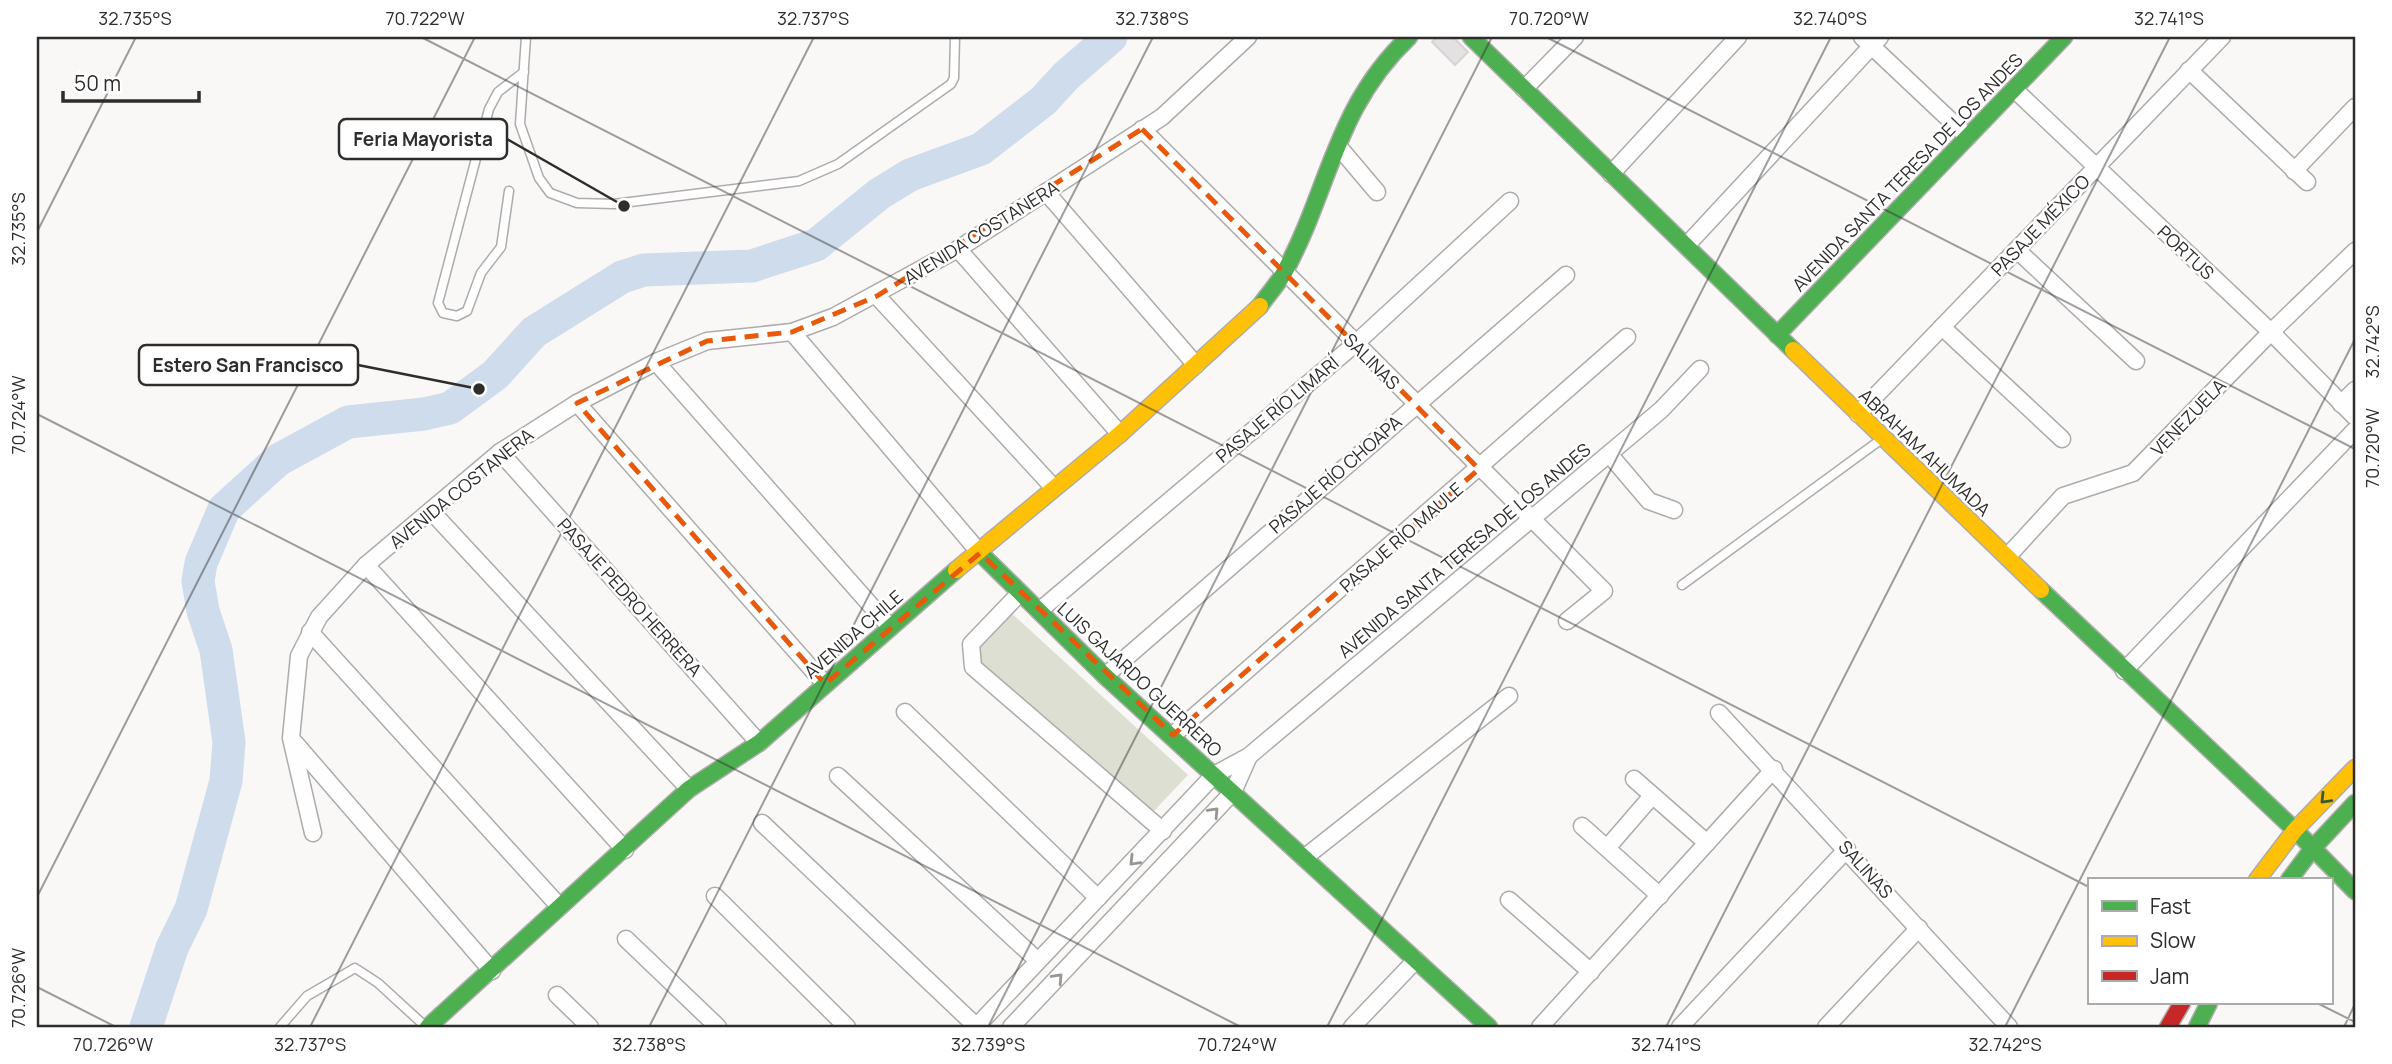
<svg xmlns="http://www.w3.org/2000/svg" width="2392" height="1064" font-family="Manrope,sans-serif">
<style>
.green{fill:#dedfd3}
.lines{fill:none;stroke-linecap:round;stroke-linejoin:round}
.river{stroke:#cedcec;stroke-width:33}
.building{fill:#e3e1e1;stroke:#d7d5d4;stroke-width:2}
.lane-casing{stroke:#aeacab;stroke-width:11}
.street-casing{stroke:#aeacab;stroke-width:19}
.fast-casing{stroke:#aeacab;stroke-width:19}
.slow-casing{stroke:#aeacab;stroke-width:19}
.jam-casing{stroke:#aeacab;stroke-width:19}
.lane{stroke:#fefefe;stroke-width:8}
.street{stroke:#fefefe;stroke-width:16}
.fast{stroke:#4caf50;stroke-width:16}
.slow{stroke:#ffc107;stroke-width:16}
.jam{stroke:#c62828;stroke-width:16}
.oneway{stroke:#395a39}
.oneway2{stroke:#969695}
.marked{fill:none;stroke:#e8590c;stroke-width:5;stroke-dasharray:14 9;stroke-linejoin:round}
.ticks{fill:none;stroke:#2f2d2c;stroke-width:2;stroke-opacity:0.45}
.labels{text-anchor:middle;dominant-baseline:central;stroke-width:5;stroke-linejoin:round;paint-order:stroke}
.street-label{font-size:18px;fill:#2f2d2c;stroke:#fff}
.leader{fill:none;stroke:#2f2d2c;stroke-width:2.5}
.callout-dot{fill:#2f2d2c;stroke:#fff;stroke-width:2.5}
.callout{fill:#fff;stroke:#2f2d2c;stroke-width:2.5}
.callout-label{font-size:19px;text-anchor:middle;font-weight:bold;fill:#2f2d2c}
.neatline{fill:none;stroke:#2f2d2c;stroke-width:2.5}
.ticks-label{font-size:18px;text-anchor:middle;fill:#2f2d2c}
</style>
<rect width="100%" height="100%" fill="#faf8f6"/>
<polygon class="green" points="1008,610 1188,775 1152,813 974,661 976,644"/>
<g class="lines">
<polyline class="river" points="146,1027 172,948 191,909 226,781 229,742 216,650 203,611 198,581 201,563 224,509 278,460 348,422 424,414 450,408 495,375 534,332 622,277 644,270 752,266 816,245 879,194 910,175 981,149 1043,101 1066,76 1111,37"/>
</g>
<polygon class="building" points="1437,37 1453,37 1468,52 1455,65 1432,42"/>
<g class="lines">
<defs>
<g id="lane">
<polyline points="526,37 520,124 539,178 550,193 577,203 614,204 799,181 838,164 951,84 954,78 955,37"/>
<polyline points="509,191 501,247 481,273 467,311 457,316 443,313 438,303 489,109 498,92 524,72"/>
<polyline points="1682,585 1883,438"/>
<polyline points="280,1027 307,996 355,968 378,983 426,1027"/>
</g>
<g id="street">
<polyline points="1862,37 1968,137"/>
<polyline points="2189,70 2307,182"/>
<polyline points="1524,89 1575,37"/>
<polyline points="2014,89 2271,332 2355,417"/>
<polyline points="1142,129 1604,591 1567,621"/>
<polyline points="1338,146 1377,192"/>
<polyline points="2294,171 2355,107"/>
<polyline points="1611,174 1738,37"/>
<polyline points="1046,192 1196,365"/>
<polyline points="1686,246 1880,37"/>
<polyline points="958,249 1120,434"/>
<polyline points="2017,250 2136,361"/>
<polyline points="877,296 1053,487"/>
<polyline points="1942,327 2062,439"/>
<polyline points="792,332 980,553"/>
<polyline points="656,362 889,626"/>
<polyline points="577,403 825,684"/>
<polyline points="2341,404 2355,390"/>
<polyline points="1858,414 2222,37"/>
<polyline points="500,452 759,743"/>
<polyline points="1609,454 1649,501 1674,510"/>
<polyline points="432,512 689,789"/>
<polyline points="2007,557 2063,496 2133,473 2271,332 2355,251"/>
<polyline points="366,565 625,850"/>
<polyline points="1019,594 971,644 973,667 1163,831"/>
<polyline points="1039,611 1355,344 1510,201"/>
<polyline points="310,632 559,906"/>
<polyline points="2124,671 2355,430"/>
<polyline points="1105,676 1566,275"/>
<polyline points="905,712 1098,898"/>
<polyline points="1719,713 2009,1027"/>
<polyline points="1173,735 1627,337"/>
<polyline points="295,743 492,971"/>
<polyline points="838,776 1038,961"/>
<polyline points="1634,779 1707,843"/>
<polyline points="762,823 977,1027"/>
<polyline points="1582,826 1660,896"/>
<polyline points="313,833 291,738 299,656 319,617 366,565 500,452 577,403 656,362 707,341 792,332 833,317 958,249 1162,117 1248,37"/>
<polyline points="1607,848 1652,796"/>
<polyline points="1304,858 1509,696"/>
<polyline points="715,896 847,1027"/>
<polyline points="1509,900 1591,972"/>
<polyline points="626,939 718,1027"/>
<polyline points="557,995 590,1027"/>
<polyline points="976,1027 1214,775 1249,756 1661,410 1700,369"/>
<polyline points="1011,1027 1233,792 1249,756"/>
<polyline points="1352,1027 1416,960"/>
<polyline points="1540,1027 1774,769"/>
<polyline points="1680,1027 1847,849"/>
<polyline points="1826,1027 1919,928"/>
</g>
<g id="fast">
<polyline points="1471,37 1793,350"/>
<path d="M 1260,306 C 1268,294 1279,283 1285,271 C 1330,188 1335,107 1409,37"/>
<polyline points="1777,335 2064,37"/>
<polyline points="980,553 1105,676 1489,1027"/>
<polyline points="2041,590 2295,830 2355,891"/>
<polyline points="2289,880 2313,848 2355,803"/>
<polyline points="428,1027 689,789 759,743 956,570"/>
<polyline points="2197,1027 2209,1003"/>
</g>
<g id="slow">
<polyline points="1793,350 2041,590"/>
<polyline points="956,570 1120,434 1260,306"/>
<polyline points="2257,880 2295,830 2355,768"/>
</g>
<polyline id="jam" points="2168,1027 2182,1003"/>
</defs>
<use href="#lane" class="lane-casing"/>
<use href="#street" class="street-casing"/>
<use href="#fast" class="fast-casing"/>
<use href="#slow" class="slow-casing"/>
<use href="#jam" class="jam-casing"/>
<use href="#lane" class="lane"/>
<use href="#street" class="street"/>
<use href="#fast" class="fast"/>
<use href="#slow" class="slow"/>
<use href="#jam" class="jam"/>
</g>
<defs><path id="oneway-chevron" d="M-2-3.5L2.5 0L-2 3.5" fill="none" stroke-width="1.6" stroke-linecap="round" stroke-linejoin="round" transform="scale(1.75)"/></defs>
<use class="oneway" href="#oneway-chevron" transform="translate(2325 799) rotate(134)"/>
<g class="oneway2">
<use href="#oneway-chevron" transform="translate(1214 812) rotate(-47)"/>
<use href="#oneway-chevron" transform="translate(1134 861) rotate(134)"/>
<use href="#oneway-chevron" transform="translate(1058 978) rotate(-47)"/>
</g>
<path class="marked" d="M 1142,129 L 1479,469 L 1173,735 L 980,553 L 825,684 L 577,403 L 707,341 L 792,332 L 877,296 Z"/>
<path class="ticks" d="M 421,37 L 2089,887M 1546,37 L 2355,449M 37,232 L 136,37M 37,414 L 1241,1027M 37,897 L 475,37M 37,987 L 116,1027M 2317,1003 L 2355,1022M 310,1027 L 814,37M 649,1027 L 1153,37M 988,1027 L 1492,37M 1327,1027 L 1831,37M 1666,1027 L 2170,37M 2005,1027 L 2355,339M 2344,1027 L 2355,1004"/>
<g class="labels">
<g class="street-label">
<text transform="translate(1907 172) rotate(-46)">AVENIDA SANTA TERESA DE LOS ANDES</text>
<text transform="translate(2040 225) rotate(-46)">PASAJE MÉXICO</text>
<text transform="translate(981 232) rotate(-32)">AVENIDA COSTANERA</text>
<text transform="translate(2186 252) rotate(43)">PORTUS</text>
<text transform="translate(1372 361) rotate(45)">SALINAS</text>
<text transform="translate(1277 409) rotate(-40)">PASAJE RÍO LIMARÍ</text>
<text transform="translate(2188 417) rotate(-46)">VENEZUELA</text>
<text transform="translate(1925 452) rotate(44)">ABRAHAM AHUMADA</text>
<text transform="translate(1335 474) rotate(-41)">PASAJE RÍO CHOAPA</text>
<text transform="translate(461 488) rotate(-39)">AVENIDA COSTANERA</text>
<text transform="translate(1401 537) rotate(-41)">PASAJE RÍO MAULE</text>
<text transform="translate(1464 550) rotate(-40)">AVENIDA SANTA TERESA DE LOS ANDES</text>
<text transform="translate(630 597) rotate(48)">PASAJE PEDRO HERRERA</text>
<text transform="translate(853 634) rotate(-41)">AVENIDA CHILE</text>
<text transform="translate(1140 679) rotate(43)">LUIS GAJARDO GUERRERO</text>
<text transform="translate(1866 869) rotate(48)">SALINAS</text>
</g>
</g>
<path class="leader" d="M624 206L507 139M479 389L358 365"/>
<g class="callout-dot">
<circle cx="624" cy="206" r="7"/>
<circle cx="479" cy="389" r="7"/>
</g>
<g class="callout">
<rect x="339" y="119" width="168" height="40" rx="7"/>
<rect x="139" y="345" width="219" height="40" rx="7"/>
</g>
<g class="callout-label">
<text x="423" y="146">Feria Mayorista</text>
<text x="248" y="372">Estero San Francisco</text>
</g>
<rect width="2392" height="1064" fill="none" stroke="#ffffff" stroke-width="77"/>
<rect x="2088" y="878" width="245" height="126" fill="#ffffff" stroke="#acabab" stroke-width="2"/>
<rect x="2102" y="901" width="35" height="10" fill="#4caf50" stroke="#acabab" stroke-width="2"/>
<text x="2150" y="914" font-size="21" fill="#2f2d2c">Fast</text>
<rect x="2102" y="936" width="35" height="10" fill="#ffc107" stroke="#acabab" stroke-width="2"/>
<text x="2150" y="948" font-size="21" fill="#2f2d2c">Slow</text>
<rect x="2102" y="971" width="35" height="10" fill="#c62828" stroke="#acabab" stroke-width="2"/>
<text x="2150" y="984" font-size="21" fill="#2f2d2c">Jam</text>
<path d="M63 91v10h136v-10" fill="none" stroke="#2f2d2c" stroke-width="3.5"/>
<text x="74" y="91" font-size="21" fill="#2f2d2c" stroke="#ffffff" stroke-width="5" paint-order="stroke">50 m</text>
<rect x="38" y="38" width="2316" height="988" class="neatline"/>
<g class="ticks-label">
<text x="135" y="25">32.735°S</text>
<text x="425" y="25">70.722°W</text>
<text x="813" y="25">32.737°S</text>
<text x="1152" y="25">32.738°S</text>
<text x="1549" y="25">70.720°W</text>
<text x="1830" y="25">32.740°S</text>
<text x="2169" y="25">32.741°S</text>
<text transform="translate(19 229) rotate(-90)" y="6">32.735°S</text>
<text transform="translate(2373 342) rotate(-90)" y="6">32.742°S</text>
<text transform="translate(19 415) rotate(-90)" y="6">70.724°W</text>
<text transform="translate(2373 448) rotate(-90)" y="6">70.720°W</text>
<text transform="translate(19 988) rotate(-90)" y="6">70.726°W</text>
<text x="113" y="1051">70.726°W</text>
<text x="310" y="1051">32.737°S</text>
<text x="649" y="1051">32.738°S</text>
<text x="988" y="1051">32.739°S</text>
<text x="1237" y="1051">70.724°W</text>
<text x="1666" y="1051">32.741°S</text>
<text x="2005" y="1051">32.742°S</text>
</g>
</svg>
